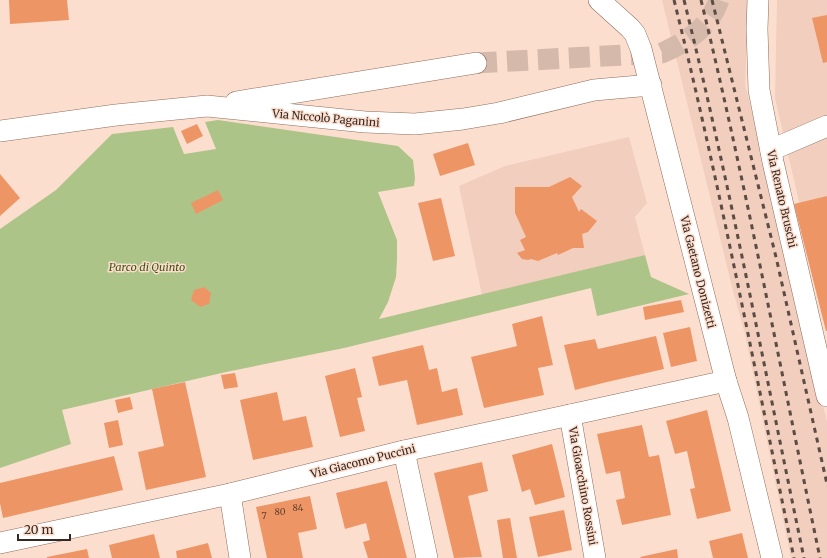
<svg xmlns="http://www.w3.org/2000/svg" width="827" height="558" font-family="Merriweather,serif">
<style>
.built{fill:#f1cebd}
.green{fill:#adc489}
.building{fill:#ee9566}
.lines{fill:none;stroke-linecap:round;stroke-linejoin:round}
.minor-tunnel{stroke:#d5baac;stroke-width:21;stroke-dasharray:21 10;stroke-linecap:butt}
.minor-casing{stroke:#8e6d5c;stroke-width:22}
.minor{stroke:#fff;stroke-width:21}
.rail{stroke:#5d4c43;stroke-width:3;stroke-dasharray:5 5;stroke-linecap:butt}
.labels{text-anchor:middle;dominant-baseline:central;stroke-width:3;stroke-linejoin:round;paint-order:stroke}
.number-label{font-size:9px;fill:#654433}
.street-label{font-size:11px;fill:#372922;stroke:#fcdecf}
.park-label{font-size:11px;font-style:italic;fill:#3e5311;stroke:#fcdecf}
</style>
<rect width="100%" height="100%" fill="#fcdecf"/>
<g class="built">
<polygon points="662,0 749,0 745,84 786,247 827,422 827,558 791,558 745,334 732,287"/>
<polygon points="777,0 827,0 827,310 807,236 775,98"/>
<polygon points="629,137 647,203 635,217 645,255 482,295 459,186 505,166"/>
</g>
<polygon class="green" points="218,120 398,146 413,160 415,178 414,186 378,192 397,240 397,259 396,277 388,302 379,319 645,255 651,277 689,294 597,316 591,288 344,348 226,372 62,410 71,444 0,468 0,229 56,190 112,134 173,127 184,154 216,149 205,122"/>
<g class="building">
<polygon points="9,0 67,0 69,20 10,24"/>
<polygon points="827,15 827,62 823,63 812,18"/>
<polygon points="197,124 203,136 187,144 181,131"/>
<polygon points="468,143 475,165 440,176 433,154"/>
<polygon points="0,174 20,198 0,216"/>
<polygon points="570,177 582,186 572,197 579,212 581,209 597,221 588,232 582,234 584,248 573,248 558,255 557,253 538,261 531,259 528,260 522,259 517,253 525,250 520,240 526,237 515,213 515,187 549,187"/>
<polygon points="218,190 223,200 196,214 191,203"/>
<polygon points="827,196 827,331 826,331 794,204"/>
<polygon points="441,198 455,256 433,261 418,203"/>
<polygon points="204,287 211,293 209,304 200,307 191,300 194,290"/>
<polygon points="681,300 684,312 645,320 643,307"/>
<polygon points="542,316 553,365 538,368 544,395 484,408 471,357 517,346 512,324"/>
<polygon points="690,327 697,361 671,367 663,333"/>
<polygon points="656,336 664,369 607,382 575,390 564,345 595,339 598,349"/>
<polygon points="423,345 429,370 437,368 442,392 457,388 463,415 417,425 407,380 379,386 372,357"/>
<polygon points="355,368 362,397 357,398 365,431 340,437 325,376"/>
<polygon points="235,373 238,387 224,389 221,375"/>
<polygon points="185,382 206,477 146,490 138,452 164,446 152,389"/>
<polygon points="277,392 283,421 306,416 313,447 253,460 240,400"/>
<polygon points="130,397 133,409 118,413 115,400"/>
<polygon points="707,410 731,511 697,519 690,489 695,488 687,451 675,454 666,421"/>
<polygon points="118,420 123,445 109,448 104,423"/>
<polygon points="642,425 649,457 659,455 671,515 622,525 616,500 625,498 620,471 606,474 597,434"/>
<polygon points="552,444 565,497 535,505 530,489 522,492 512,455"/>
<polygon points="114,456 123,490 3,518 0,503 0,483"/>
<polygon points="482,462 488,491 468,496 482,557 454,558 434,473"/>
<polygon points="387,481 407,558 368,558 363,542 370,540 366,523 345,529 336,493"/>
<polygon points="310,496 317,529 298,533 303,558 267,558 256,507"/>
<polygon points="564,510 572,550 538,557 529,517"/>
<polygon points="510,518 517,558 503,558 497,520"/>
<polygon points="742,533 748,558 713,558 709,541"/>
<polygon points="154,534 160,558 112,558 109,545"/>
<polygon points="208,543 212,558 177,558 176,551"/>
<polygon points="87,549 89,558 47,558 47,557"/>
<polygon points="677,549 678,558 641,558 640,557"/>
</g>
<g class="lines">
<path class="minor-tunnel" d="M 476,63 L 662,53 C 687,42 710,27 719,0"/>
<defs>
<g id="minor">
<polyline points="599,0 630,28 635,34 641,49 726,381 738,418 772,558"/>
<polyline points="758,0 757,29 759,90 773,162 827,396"/>
<polyline points="236,102 476,63"/>
<polyline points="0,131 116,115 207,106 365,122 415,124 463,119 499,113 594,90 651,85"/>
<polyline points="771,150 827,126"/>
<polyline points="570,415 595,558"/>
<polyline points="404,451 427,558"/>
<polyline points="230,494 240,558"/>
<polyline points="0,543 230,494 404,451 726,381"/>
</g>
</defs>
<use href="#minor" class="minor-casing"/>
<use href="#minor" class="minor"/>
<g class="rail">
<path d="M 674,0 C 720,185 755,372 794,558"/>
<path d="M 684,0 C 730,185 765,372 804,558"/>
<path d="M 701,0 C 746,185 781,372 820,558"/>
<polyline points="712,0 776,257 827,484"/>
</g>
</g>
<g class="labels">
<g class="number-label">
<text x="298" y="507">84</text>
<text x="280" y="511">80</text>
<text x="264" y="515">7</text>
</g>
<g class="street-label">
<text transform="translate(326 118) rotate(5)">Via Niccolò Paganini</text>
<text transform="translate(782 199) rotate(77)">Via Renato Bruschi</text>
<text transform="translate(698 272) rotate(76)">Via Gaetano Donizetti</text>
<text transform="translate(363 461) rotate(-14)">Via Giacomo Puccini</text>
<text transform="translate(583 486) rotate(80)">Via Gioacchino Rossini</text>
</g>
<g class="park-label">
<text x="147" y="267">Parco di Quinto</text>
</g>
</g>
<path d="M18 534v6h52v-6" fill="none" stroke="#372922" stroke-width="2"/>
<text x="24" y="534" font-size="12" fill="#372922" stroke="#fcdecf" stroke-width="3" paint-order="stroke">20 m</text>
</svg>
